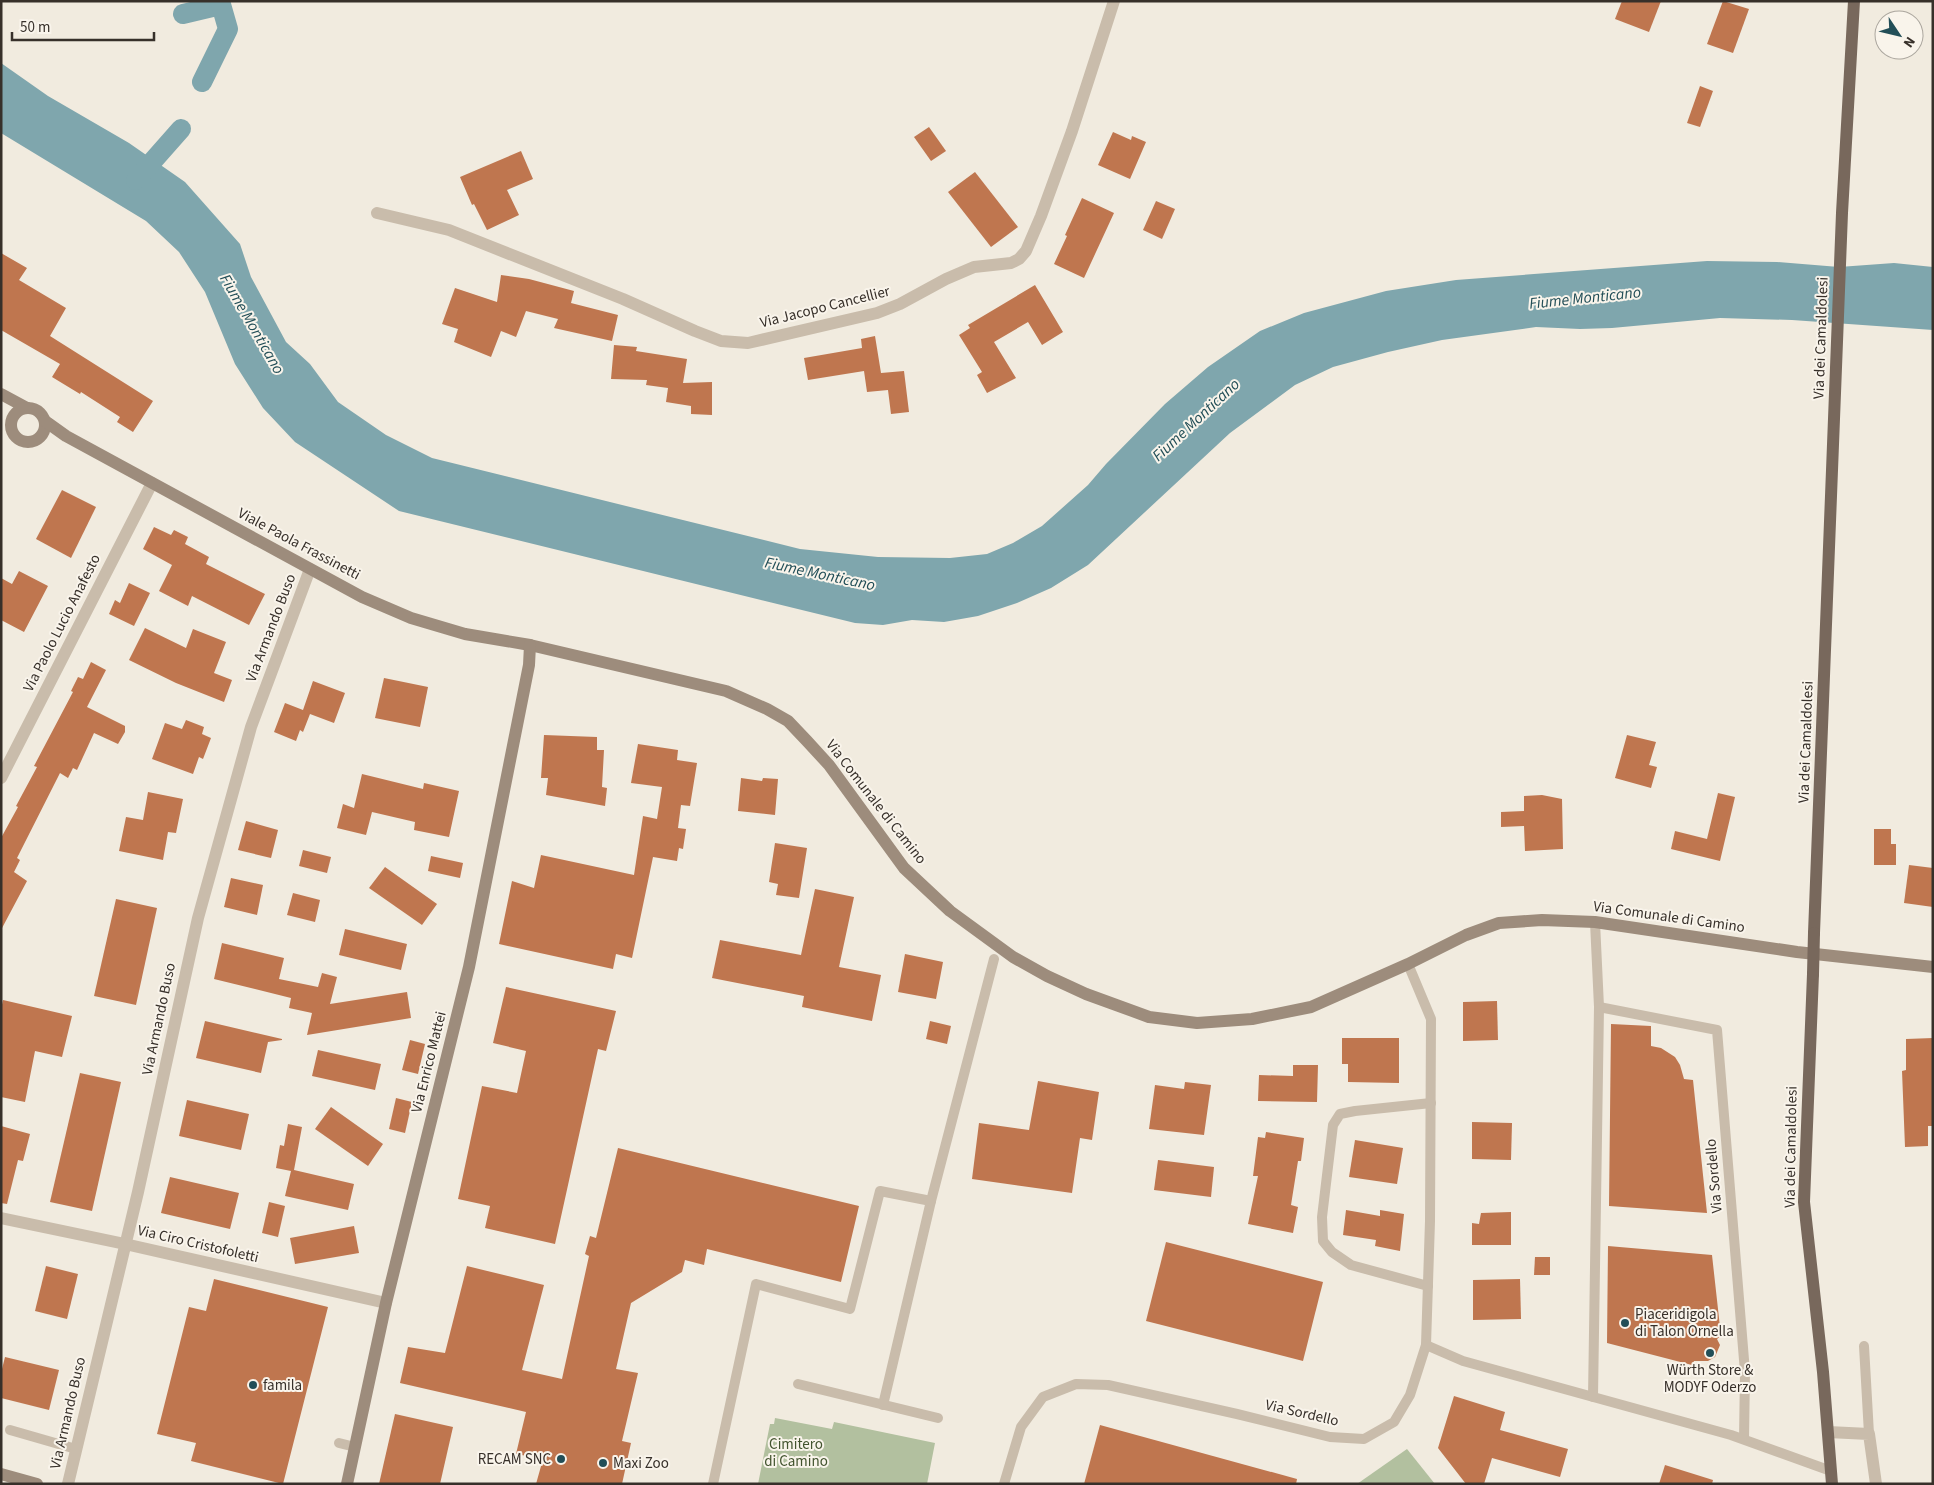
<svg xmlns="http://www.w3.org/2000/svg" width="1934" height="1485" font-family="'Source Sans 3',sans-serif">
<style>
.green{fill:#b2c09f}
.water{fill:#7fa6ad}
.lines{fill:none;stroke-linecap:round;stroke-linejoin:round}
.canal{stroke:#7fa6ad;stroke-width:20}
.building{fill:#bf764f}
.lane{stroke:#c9bcab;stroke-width:10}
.street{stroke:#c9bcab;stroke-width:12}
.secondary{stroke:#9d8c7c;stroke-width:12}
.primary{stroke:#78685c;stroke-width:12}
.primary-bridge{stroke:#78685c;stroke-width:12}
.poi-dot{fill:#224e57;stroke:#f9f4eb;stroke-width:2}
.labels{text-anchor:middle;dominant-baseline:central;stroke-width:4;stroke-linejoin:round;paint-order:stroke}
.street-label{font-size:15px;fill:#37302a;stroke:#f9f4eb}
.poi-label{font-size:15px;fill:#37302a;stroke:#f9f4eb;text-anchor:start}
.park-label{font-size:15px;fill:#43542f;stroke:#f9f4eb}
.water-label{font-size:16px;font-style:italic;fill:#224e57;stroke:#f9f4eb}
</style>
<rect width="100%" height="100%" fill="#f1ebdf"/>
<g class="green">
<polygon points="775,1418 832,1429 834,1422 935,1443 927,1484 758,1484 770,1424 774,1424"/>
<polygon points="1407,1449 1435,1484 1357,1484"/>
</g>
<polygon class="water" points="1,63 48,96 129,143 185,182 240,244 251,277 286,342 310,364 338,402 386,435 432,458 800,549 878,557 950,558 987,554 1013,543 1042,526 1088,485 1106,464 1165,404 1208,367 1260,331 1304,313 1386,291 1456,280 1707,261 1777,262 1839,267 1894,263 1933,267 1933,330 1792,320 1720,318 1612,328 1580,329 1536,327 1442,340 1388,352 1333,367 1295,385 1230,433 1088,565 1051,588 1017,603 978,616 944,622 912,620 883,625 855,623 399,511 295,442 263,408 235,364 205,292 179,252 146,221 1,133"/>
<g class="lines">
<g class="canal">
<polyline points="183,14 221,5"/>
<polyline points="202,82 228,29 220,1"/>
<polyline points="136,180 181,129"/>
</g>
</g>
<g class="building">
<polygon points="1622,1 1661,1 1649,32 1615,19"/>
<polygon points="1723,1 1749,9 1733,53 1707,44"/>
<polygon points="1700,86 1713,91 1700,127 1687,123"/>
<polygon points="929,127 946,151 931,161 914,137"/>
<polygon points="1113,132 1131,140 1132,136 1146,142 1130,179 1098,165"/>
<polygon points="521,151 533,179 507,190 519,215 487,230 474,204 472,205 460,177"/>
<polygon points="975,172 1018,227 991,247 948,192"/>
<polygon points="1082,198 1114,213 1084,278 1054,264 1067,236 1065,235"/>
<polygon points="1156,201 1175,209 1162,239 1143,230"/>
<polygon points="1,253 27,268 19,280 66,308 50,336 153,401 133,432 117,422 120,417 81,392 80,394 52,377 60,364 1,330"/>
<polygon points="501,275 529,279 574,291 571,303 618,315 612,341 554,328 558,319 526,311 516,337 501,331 491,357 454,342 458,329 442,324 455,288 497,302"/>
<polygon points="1035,285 1063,332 1042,345 1028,322 994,342 1016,378 987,393 977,375 982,372 959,335 970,328 968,325"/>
<polygon points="875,336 881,373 904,371 909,412 891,414 888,390 867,392 864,371 808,380 804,358 862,348 861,339"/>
<polygon points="614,345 637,347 636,351 687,359 683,383 712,382 712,415 691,414 691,406 666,402 668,388 646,385 647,380 611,379"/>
<polygon points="62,490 96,507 71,558 36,539"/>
<polygon points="154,527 171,535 174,530 188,537 185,544 209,557 206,564 265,594 249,625 192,596 188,606 159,591 172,565 143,549"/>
<polygon points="19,571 48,586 24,632 1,620 1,578 12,584"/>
<polygon points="129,583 150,593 134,626 109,614 115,600 120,603"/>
<polygon points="145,628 186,648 193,629 226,642 214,673 232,680 224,702 176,683 129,660"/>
<polygon points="91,662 106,670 87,707 125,726 125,732 118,744 94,733 77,770 73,768 68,778 60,773 17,858 20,860 14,872 27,881 1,930 1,838 18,807 16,806 37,767 34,766 73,692 71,691 78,677 83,679"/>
<polygon points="384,678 428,687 420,727 375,718"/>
<polygon points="313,681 345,693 334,723 310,714 303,732 300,730 296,741 274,732 285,703 303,710"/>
<polygon points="186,720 204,727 202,734 211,738 203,759 199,757 193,774 152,759 165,723 182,729"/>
<polygon points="544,735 597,737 597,750 604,750 602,787 607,788 605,806 546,795 548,778 541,778"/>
<polygon points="1627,735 1656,742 1649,765 1657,767 1651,788 1615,778"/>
<polygon points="638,744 678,750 677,760 697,763 690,806 681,805 678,828 686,829 683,849 679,848 677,861 653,857 632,958 616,954 613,969 499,944 512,881 534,888 541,855 634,875 643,816 657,819 662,787 631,783"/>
<polygon points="362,774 423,789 424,783 459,791 449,837 414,830 415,822 372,812 366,835 337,828 343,804 354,808"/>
<polygon points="741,778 762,781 763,778 778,779 775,815 738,811"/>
<polygon points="148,792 183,799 176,833 168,832 163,860 119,851 126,817 143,820"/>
<polygon points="1718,793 1735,797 1720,861 1671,849 1675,831 1707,839"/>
<polygon points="1542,795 1562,799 1563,849 1525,851 1524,826 1501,827 1501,812 1524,811 1524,796"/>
<polygon points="246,821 278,830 271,858 238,850"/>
<polygon points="1874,829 1891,829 1891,844 1896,844 1896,865 1874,865"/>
<polygon points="775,843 807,848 799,898 776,895 778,884 769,882"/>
<polygon points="303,850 331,857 327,873 299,866"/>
<polygon points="431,856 463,863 460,878 428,871"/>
<polygon points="1909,865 1933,868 1933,907 1904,903"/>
<polygon points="385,867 437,904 422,925 369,888"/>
<polygon points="231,878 263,885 257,915 224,907"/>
<polygon points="815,889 854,897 839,967 881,975 872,1021 802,1007 804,996 712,978 720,940 801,955"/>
<polygon points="293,893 320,900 315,922 287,915"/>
<polygon points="116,899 157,908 136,1005 94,996"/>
<polygon points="345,929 407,944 401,970 339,955"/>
<polygon points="222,943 284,958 279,979 318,987 322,973 337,977 330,1004 407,992 411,1018 307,1035 312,1013 289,1008 291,998 214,979"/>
<polygon points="905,954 943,962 936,999 898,992"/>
<polygon points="506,987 616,1011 606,1051 598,1049 555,1244 485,1228 490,1206 458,1199 482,1086 517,1093 526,1051 493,1043"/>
<polygon points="3,1000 72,1016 62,1057 35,1051 25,1102 1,1097 1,1009"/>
<polygon points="1497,1001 1498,1040 1463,1041 1463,1002"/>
<polygon points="205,1021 282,1039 282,1040 268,1042 261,1073 196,1058"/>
<polygon points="930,1021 951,1026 947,1044 926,1039"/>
<polygon points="1611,1024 1651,1026 1651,1046 1661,1048 1675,1057 1680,1065 1684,1079 1693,1080 1707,1213 1609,1206"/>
<polygon points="1342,1038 1399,1038 1399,1083 1348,1082 1348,1064 1342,1064"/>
<polygon points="1933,1038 1933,1126 1928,1126 1928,1146 1905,1147 1902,1071 1906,1070 1906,1039"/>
<polygon points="410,1040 425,1044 418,1074 402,1070"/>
<polygon points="318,1050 381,1064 375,1090 312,1076"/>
<polygon points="1293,1065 1318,1065 1317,1102 1258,1101 1259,1075 1293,1076"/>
<polygon points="80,1073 121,1082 92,1211 50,1202"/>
<polygon points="1038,1081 1099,1092 1092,1140 1080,1138 1072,1193 972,1179 979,1123 1029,1130"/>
<polygon points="1185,1082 1211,1085 1204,1135 1149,1129 1155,1085 1184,1089"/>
<polygon points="396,1098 412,1102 405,1133 389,1129"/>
<polygon points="187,1100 249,1114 241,1150 179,1136"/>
<polygon points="331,1107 383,1144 368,1166 315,1129"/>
<polygon points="1472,1122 1512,1123 1511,1160 1472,1159"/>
<polygon points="288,1124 302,1127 294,1170 354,1184 348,1210 285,1196 291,1171 276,1168 280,1145 284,1146"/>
<polygon points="1,1126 30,1134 23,1161 18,1160 7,1204 1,1203"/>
<polygon points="1266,1132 1304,1138 1301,1161 1298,1161 1291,1205 1298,1207 1293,1233 1248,1224 1258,1176 1253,1176 1258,1137 1265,1138"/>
<polygon points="1355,1140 1403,1148 1397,1184 1349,1177"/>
<polygon points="618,1148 859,1206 841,1282 707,1249 704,1265 685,1260 682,1272 631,1303 616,1369 638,1373 622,1441 631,1443 622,1484 536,1484 543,1459 516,1454 526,1412 400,1383 408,1347 445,1353 467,1266 544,1285 522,1370 562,1379 589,1256 585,1254 590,1236 596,1238"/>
<polygon points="1158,1160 1214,1167 1211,1197 1154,1190"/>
<polygon points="170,1177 239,1193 230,1229 161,1213"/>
<polygon points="269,1202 285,1206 278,1237 262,1233"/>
<polygon points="1346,1210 1380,1216 1380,1210 1404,1214 1400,1251 1375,1246 1376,1240 1343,1235"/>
<polygon points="1511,1212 1511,1245 1472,1245 1472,1223 1479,1224 1481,1213"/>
<polygon points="354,1226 359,1253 295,1264 290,1238"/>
<polygon points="1166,1242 1323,1282 1303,1361 1146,1321"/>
<polygon points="1608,1246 1712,1255 1721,1336 1717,1339 1720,1345 1715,1357 1708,1361 1694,1361 1692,1365 1607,1343"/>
<polygon points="1535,1257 1550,1257 1550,1275 1534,1275"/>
<polygon points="46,1266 78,1274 67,1319 35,1311"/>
<polygon points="214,1279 328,1307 283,1484 191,1461 196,1443 157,1434 189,1307 206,1311"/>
<polygon points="1520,1279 1521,1319 1473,1320 1473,1280"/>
<polygon points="5,1357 59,1370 49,1410 1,1398 1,1373"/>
<polygon points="1454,1396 1505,1412 1500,1430 1568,1449 1560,1477 1492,1458 1484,1484 1466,1484 1438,1448"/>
<polygon points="395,1414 453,1427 440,1484 379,1484"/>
<polygon points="1100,1425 1297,1479 1296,1484 1084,1484"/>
<polygon points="1665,1465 1713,1480 1712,1484 1659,1484"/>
</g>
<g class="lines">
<g class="lane">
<polyline points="1599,1007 1717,1030 1745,1372 1744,1439"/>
<polyline points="1428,1286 1351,1265 1332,1252 1323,1241 1322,1217 1333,1125 1340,1114 1355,1111 1431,1103"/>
<polyline points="1426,1345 1463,1361 1731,1435 1831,1471"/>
<polyline points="1864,1346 1869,1434"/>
<polyline points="798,1384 938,1418"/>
<polyline points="1593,1397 1599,1007 1595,922"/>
<polyline points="883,1405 931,1201 994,959"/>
<polyline points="10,1430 76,1449"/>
<polyline points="339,1443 355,1447"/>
<polyline points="713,1484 756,1284 850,1309 880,1191 931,1201"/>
<polyline points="1004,1484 1021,1427 1043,1397 1076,1384 1108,1385 1237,1414 1330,1437 1364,1439 1394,1422 1410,1395 1426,1345 1430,1221 1431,1019 1408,964"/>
</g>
<g class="street">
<polyline points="377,213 449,230 623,299 695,331 721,341 748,343 877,313 900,304 946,279 974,267 1011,263 1019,259 1026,251 1041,216 1072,131 1114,1"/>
<polyline points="1,778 152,483"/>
<polyline points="1,1218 125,1244 386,1303"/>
<polyline points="1828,1432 1869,1434 1876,1484"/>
<polyline points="68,1484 138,1192 198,918 251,727 310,569"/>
</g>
<g class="secondary">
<polyline points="1,394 27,408"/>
<circle cx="28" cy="425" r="17"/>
<polyline points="45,421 66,436 362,597 411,618 465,634 530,645 726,691 767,709 788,721 807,741 829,765 904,868 950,911 1013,957 1047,976 1086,994 1149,1017 1197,1023 1252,1019 1311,1007 1408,964 1466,935 1499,923 1542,920 1595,922 1797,952 1933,967"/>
<polyline points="1,1474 37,1484"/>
<polyline points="347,1484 386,1303 469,967 529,665 530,645"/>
</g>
<g class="primary">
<polyline points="1814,933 1842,213 1854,1"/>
<polyline points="1813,974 1804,1202 1823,1372 1832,1484"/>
</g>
<polyline class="primary-bridge" points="1813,974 1814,933"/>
</g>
<g class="poi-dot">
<circle cx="1625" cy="1323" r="5"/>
<circle cx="1710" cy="1353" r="5"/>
<circle cx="253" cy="1385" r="5"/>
<circle cx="561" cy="1459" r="5"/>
<circle cx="603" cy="1463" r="5"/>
</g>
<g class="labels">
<g class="street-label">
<text transform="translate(825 307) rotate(-14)">Via Jacopo Cancellier</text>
<text transform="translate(1821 338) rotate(-88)">Via dei Camaldolesi</text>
<text transform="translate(299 544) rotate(28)">Viale Paola Frassinetti</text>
<text transform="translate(62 623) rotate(-63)">Via Paolo Lucio Anafesto</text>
<text transform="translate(271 628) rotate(-69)">Via Armando Buso</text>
<text transform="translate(1806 742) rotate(-88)">Via dei Camaldolesi</text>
<text transform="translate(876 802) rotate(52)">Via Comunale di Camino</text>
<text transform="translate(1669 917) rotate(8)">Via Comunale di Camino</text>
<text transform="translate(159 1019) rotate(-78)">Via Armando Buso</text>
<text transform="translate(429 1062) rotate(-76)">Via Enrico Mattei</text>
<text transform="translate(1791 1147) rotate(-89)">Via dei Camaldolesi</text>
<text transform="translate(1714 1176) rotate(-95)">Via Sordello</text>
<text transform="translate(198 1244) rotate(13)">Via Ciro Cristofoletti</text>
<text transform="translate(68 1413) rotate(-77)">Via Armando Buso</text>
<text transform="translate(1302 1413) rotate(13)">Via Sordello</text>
</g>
<g class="poi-label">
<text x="1635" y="1314">Piaceridigola<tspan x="1635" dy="17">di Talon Ornella</tspan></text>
<text x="1710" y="1370" text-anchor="middle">Würth Store &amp;<tspan x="1710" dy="17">MODYF Oderzo</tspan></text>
<text x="263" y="1385">famila</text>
<text x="551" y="1459" text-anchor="end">RECAM SNC</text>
<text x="613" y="1463">Maxi Zoo</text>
</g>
<g class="park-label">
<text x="796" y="1444">Cimitero<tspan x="796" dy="17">di Camino</tspan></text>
</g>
<g class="water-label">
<text transform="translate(1585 298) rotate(-6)">Fiume Monticano</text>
<text transform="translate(252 324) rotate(60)">Fiume Monticano</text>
<text transform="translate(1196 420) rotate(-43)">Fiume Monticano</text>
<text transform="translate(820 574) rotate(12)">Fiume Monticano</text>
</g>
</g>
<rect width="1934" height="1485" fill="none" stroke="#37302a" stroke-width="5"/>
<g transform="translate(1899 35) rotate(125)"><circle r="24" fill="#f9f4eb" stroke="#aba69e"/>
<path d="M0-4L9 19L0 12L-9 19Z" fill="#224e57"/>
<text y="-8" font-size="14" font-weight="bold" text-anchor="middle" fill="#37302a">N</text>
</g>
<path d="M12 32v8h142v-8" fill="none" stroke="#37302a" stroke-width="2.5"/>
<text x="20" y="32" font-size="15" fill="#37302a" stroke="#f9f4eb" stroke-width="4" paint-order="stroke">50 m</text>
</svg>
